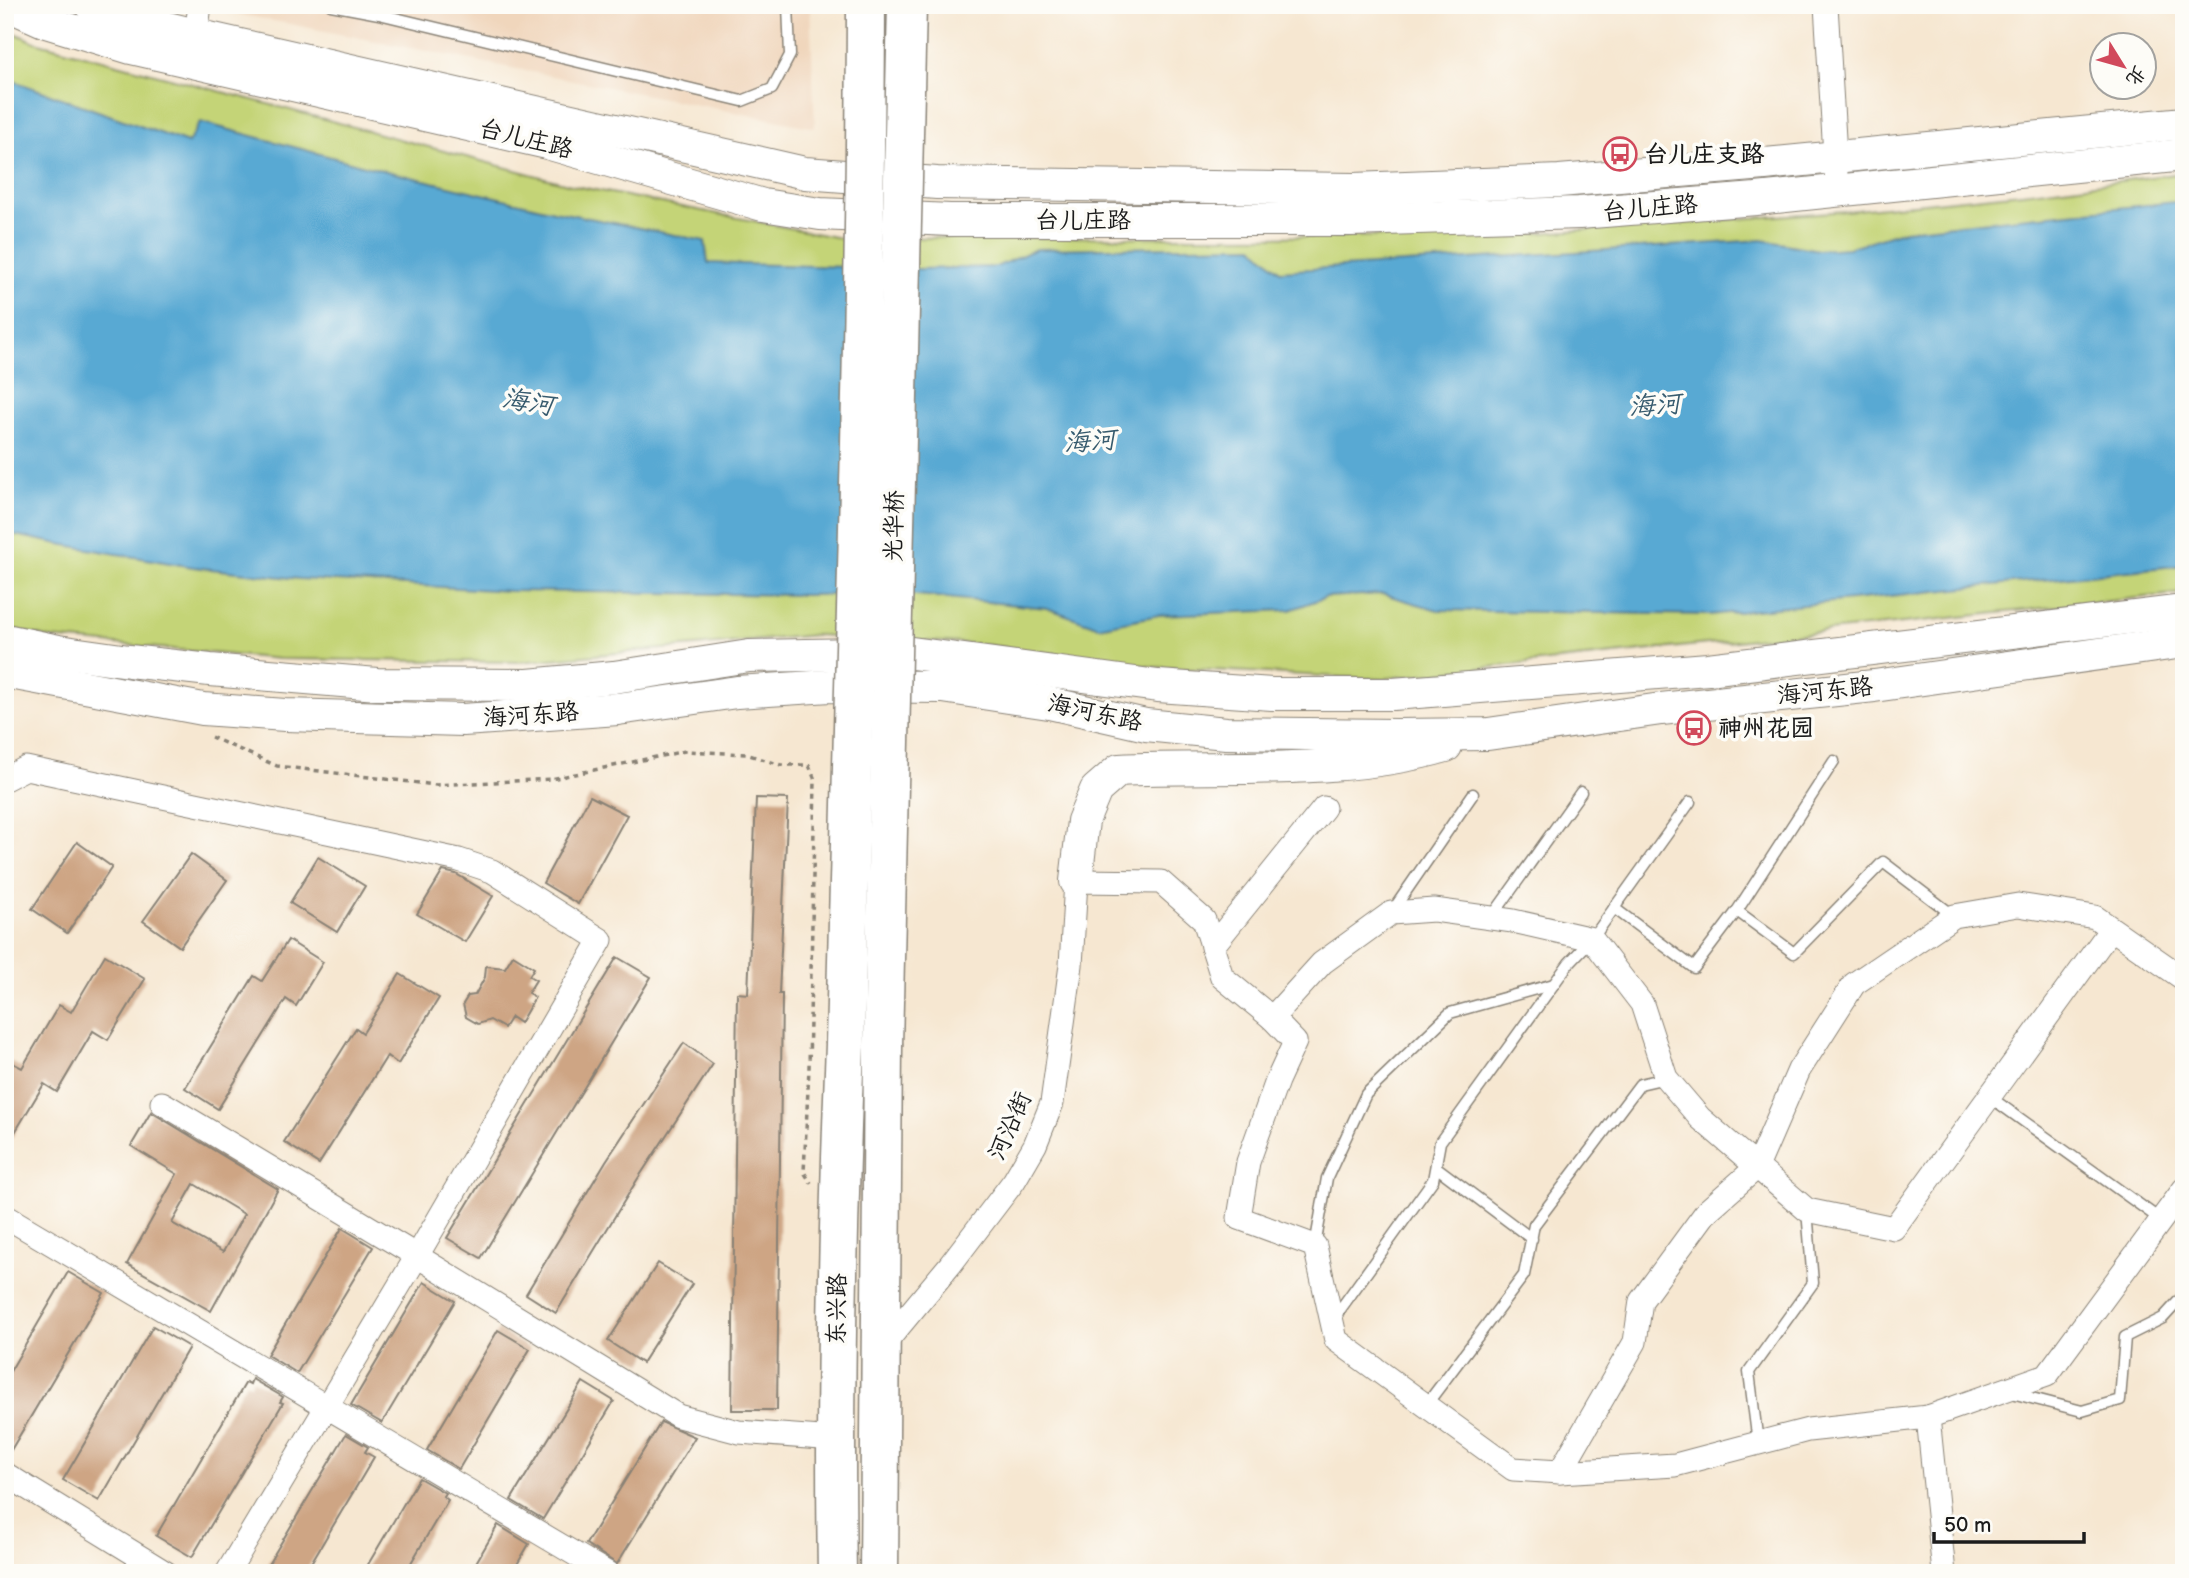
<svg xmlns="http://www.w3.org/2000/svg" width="2189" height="1578" font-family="'Balsamiq Sans','LXGW WenKai TC',sans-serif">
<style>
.built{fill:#f0d6bc}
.green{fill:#c4d477;stroke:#70784a;stroke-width:2}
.water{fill:#59a9d3;stroke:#3a6278;stroke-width:2}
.building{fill:#cea584;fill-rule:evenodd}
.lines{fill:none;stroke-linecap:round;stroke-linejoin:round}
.lane-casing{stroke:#898276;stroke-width:13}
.street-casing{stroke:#898276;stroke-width:25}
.secondary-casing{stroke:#898276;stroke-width:34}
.highway-casing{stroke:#898276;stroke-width:41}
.path{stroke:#898276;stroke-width:3.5;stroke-dasharray:5 5;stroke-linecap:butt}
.lane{stroke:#fff;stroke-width:10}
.street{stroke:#fff;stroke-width:23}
.secondary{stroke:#fff;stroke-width:32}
.highway{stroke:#fff;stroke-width:38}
.highway-bridge-casing{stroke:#898276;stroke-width:41;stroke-linecap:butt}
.highway-bridge{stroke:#fff;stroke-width:38}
.labels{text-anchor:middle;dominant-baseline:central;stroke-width:7;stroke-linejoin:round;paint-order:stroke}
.street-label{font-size:24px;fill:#1c1c1c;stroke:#fdfcf7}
.poi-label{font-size:24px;font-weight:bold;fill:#1c1c1c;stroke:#fdfcf7;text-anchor:start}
.water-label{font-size:26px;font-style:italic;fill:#375b6e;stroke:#fdfcf7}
</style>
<rect width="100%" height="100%" fill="#fdfcf7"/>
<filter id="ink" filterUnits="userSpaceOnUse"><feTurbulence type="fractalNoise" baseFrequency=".0143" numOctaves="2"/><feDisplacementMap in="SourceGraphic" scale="14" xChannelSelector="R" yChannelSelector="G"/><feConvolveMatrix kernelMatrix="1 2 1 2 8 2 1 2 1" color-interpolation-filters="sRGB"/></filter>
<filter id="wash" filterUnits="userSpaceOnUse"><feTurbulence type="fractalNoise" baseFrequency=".00686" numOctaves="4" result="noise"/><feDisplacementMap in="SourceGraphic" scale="28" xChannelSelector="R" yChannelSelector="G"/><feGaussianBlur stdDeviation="1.57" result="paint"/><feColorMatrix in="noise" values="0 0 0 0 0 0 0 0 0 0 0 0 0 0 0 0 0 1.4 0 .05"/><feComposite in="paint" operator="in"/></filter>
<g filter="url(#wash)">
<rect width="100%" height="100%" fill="#f6e7d1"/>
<polygon class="built" points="193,5 810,5 815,128"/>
<polygon class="green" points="5,29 35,42 575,186 840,238 1499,236 1846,211 2022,193 2184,173 2184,593 1380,679 1154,667 979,644 816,635 519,662 279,659 50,638 5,627"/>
<polygon class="water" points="5,78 188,143 200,122 365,166 554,211 705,241 708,263 919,269 996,267 1036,249 1253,246 1280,271 1762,240 1819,250 1848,248 1905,230 2184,201 2184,565 1709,615 1438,610 1383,594 1326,597 1290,610 1159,615 1099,627 1047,608 907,594 802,595 510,591 299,579 193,567 59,544 5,533"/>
<g id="blocks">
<g class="building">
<polygon points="590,796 627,815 578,904 543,883"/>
<polygon points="756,798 788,799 779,994 782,994 777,1410 732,1410 737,993 748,994"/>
<polygon points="77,842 112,867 67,933 32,909"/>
<polygon points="191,854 227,880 180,947 143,921"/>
<polygon points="318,857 365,886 337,932 290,903"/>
<polygon points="443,871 456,874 493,896 465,942 417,914"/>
<polygon points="288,940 323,962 296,1006 286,999 218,1109 185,1088 254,976 262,981"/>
<polygon points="105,955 145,979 108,1040 93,1031 57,1092 44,1084 5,1149 5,1059 22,1068 59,1005 71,1012"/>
<polygon points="513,955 534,968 529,976 536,980 528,993 535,997 520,1023 511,1017 504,1028 490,1020 478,1024 466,1017 463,1004 468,996 475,995 485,977 486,966 505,968"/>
<polygon points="617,957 651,977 481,1258 447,1238"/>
<polygon points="400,974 439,998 398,1064 387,1056 319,1164 284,1142 356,1028 363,1033"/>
<polygon points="684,1043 713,1064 637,1180 556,1313 526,1294 606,1161"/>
<path d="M 151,1112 L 278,1189 L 211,1311 L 127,1264 L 177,1174 L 131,1146 ZM 194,1184 L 244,1214 L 223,1252 L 172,1223 Z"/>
<polygon points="342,1228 373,1247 297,1373 267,1355"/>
<polygon points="658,1263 692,1284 642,1363 608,1341"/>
<polygon points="68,1272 104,1293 5,1460 5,1380"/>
<polygon points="424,1282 455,1301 382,1423 351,1405"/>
<polygon points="153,1326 189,1347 99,1501 63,1480"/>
<polygon points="498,1330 530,1349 459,1469 427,1450"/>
<polygon points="252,1379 283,1397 280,1402 283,1403 192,1557 156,1536 246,1382 250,1384"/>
<polygon points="583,1382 614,1401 543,1519 511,1500"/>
<polygon points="661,1422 695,1437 617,1564 586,1544"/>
<polygon points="346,1434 368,1447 365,1452 374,1457 305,1573 263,1573"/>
<polygon points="419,1478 445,1493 443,1496 448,1500 405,1573 363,1573"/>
<polygon points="498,1525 529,1544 512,1573 470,1573"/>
</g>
</g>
</g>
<g filter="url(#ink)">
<use href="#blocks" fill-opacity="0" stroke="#898276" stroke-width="2"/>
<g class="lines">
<defs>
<g id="lane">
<polyline points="331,5 379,14 742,101 772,89 790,55 788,5"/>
<polyline points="1614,908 1694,968 1737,911 1794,953 1883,862 1954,916"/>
<polyline points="1737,911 1834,761"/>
<polyline points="1391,913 1473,794"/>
<polyline points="1491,918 1581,792"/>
<polyline points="1990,1097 2161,1220"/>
<polyline points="1436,1167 1532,1239"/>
<polyline points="1315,1246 1327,1178 1366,1094 1450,1013 1554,984"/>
<polyline points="1334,1318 1433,1180 1440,1142 1569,963 1592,939 1690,802"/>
<polyline points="2012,1393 2082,1411 2120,1400 2125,1337 2163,1318 2184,1295"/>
<polyline points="1426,1405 1524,1275 1534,1225 1640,1084 1666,1078"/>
<polyline points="1758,1443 1749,1372 1813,1283 1807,1210"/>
</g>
<g id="street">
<polyline points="1826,5 1836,172"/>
<polyline points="196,35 200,5"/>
<polyline points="5,779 26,768 459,860 492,871 601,940 417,1256 227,1573"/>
<polyline points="1212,947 1324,808"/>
<polyline points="1272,1018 1295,1042 1277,1081 1248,1162 1239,1218 1315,1246 1336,1340 1513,1469 1560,1472 1675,1465 1808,1430 1928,1417"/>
<polyline points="162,1103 417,1256 678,1416 739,1432 835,1439"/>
<polyline points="5,1216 607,1573"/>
<polyline points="881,1348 950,1265 1014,1181 1035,1145 1052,1103 1071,965 1076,881 1161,882 1204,920 1222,977 1272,1018 1322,963 1391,913 1434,910 1513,921 1592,939 1642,1004 1666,1078 1700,1118 1807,1210 1894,1228 2111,929"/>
<polyline points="1560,1472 1635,1342 1641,1301 1707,1211 1757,1167 1799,1070 1854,984 1954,916 2018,905 2095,917 2184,979"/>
<polyline points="5,1474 166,1573"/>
<polyline points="1944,1573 1928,1417 2047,1375 2184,1189"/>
</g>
<g id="secondary">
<polyline points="8,5 46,22 131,48 547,143 763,205 820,214 950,220 1351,220 1579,213 1756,199 2184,155"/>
<polyline points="91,5 143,22 196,35 805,173 937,183 1354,189 1559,181 1765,164 2184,123"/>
<polyline points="5,640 58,651 129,661 210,670 377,684 528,685 614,677 749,656 912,653 1158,686 1272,694 1393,694 1708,669 2184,611"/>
<polyline points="5,672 203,709 285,715 463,720 618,709 737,692 830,686 943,687 1049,703 1146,725 1226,733 1396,735 1488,734 1661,709 1874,686 2184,642"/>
<path d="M 1076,881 L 1083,821 L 1096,790 L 1119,770 C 1227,765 1341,776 1446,746"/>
</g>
<g id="highway">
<path d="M 837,1573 C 834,1397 838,1221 845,1044"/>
<polyline points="879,1573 883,1046"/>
</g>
</defs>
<use href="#lane" class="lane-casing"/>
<use href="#street" class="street-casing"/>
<use href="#secondary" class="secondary-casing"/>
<use href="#highway" class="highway-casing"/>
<polyline class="path" points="211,737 277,766 436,785 551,779 685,751 746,754 781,765 809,765 815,780 809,1068 804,1172 811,1183"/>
<use href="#lane" class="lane"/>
<use href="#street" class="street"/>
<use href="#secondary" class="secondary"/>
<use href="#highway" class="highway"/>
<defs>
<g id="highway-bridge">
<path d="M 845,1044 C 853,698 865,352 866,5"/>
<polyline points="883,1046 907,5"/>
</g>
</defs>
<use href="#highway-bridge" class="highway-bridge-casing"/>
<use href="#highway-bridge" class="highway-bridge"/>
</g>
</g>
<defs>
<symbol id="bus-ring" viewBox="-11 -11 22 22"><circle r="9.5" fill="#fdfcf7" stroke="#d1495b" stroke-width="1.5"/><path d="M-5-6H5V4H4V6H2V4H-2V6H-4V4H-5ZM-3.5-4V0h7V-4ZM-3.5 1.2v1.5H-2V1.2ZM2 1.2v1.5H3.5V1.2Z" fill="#d1495b"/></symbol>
</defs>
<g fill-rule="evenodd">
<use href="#bus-ring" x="1601" y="135" width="38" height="38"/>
<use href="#bus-ring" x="1675" y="709" width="38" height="38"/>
</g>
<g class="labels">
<g class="street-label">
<text transform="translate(526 139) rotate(14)">台儿庄路</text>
<text transform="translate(1650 208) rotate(-5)">台儿庄路</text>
<text x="1083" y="220">台儿庄路</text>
<text transform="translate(894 526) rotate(-89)">光华桥</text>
<text transform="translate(1825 691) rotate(-6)">海河东路</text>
<text transform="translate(1095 713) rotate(12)">海河东路</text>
<text transform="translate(531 715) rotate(-4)">海河东路</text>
<text transform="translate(1010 1126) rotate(-66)">河沿街</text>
<text transform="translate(837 1309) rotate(-89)">东兴路</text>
</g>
<g class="poi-label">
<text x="1644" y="154">台儿庄支路</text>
<text x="1718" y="728">神州花园</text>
</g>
<g class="water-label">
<text transform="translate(528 403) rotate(9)">海河</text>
<text transform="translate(1655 406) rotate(-4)">海河</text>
<text transform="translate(1090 442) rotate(-4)">海河</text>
</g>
</g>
<rect width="2189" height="1578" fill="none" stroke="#fdfcf7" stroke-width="28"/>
<g transform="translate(2123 66) rotate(127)"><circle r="33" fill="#fdfcf7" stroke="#a3a29f" stroke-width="2"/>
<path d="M0-5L12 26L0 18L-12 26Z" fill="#d1495b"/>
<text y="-10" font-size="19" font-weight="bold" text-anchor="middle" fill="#1c1c1c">北</text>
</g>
<path d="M1934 1532v10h150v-10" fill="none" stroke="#1c1c1c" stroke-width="3.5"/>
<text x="1944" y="1532" font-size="21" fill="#1c1c1c" stroke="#fdfcf7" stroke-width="5" paint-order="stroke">50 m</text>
</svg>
